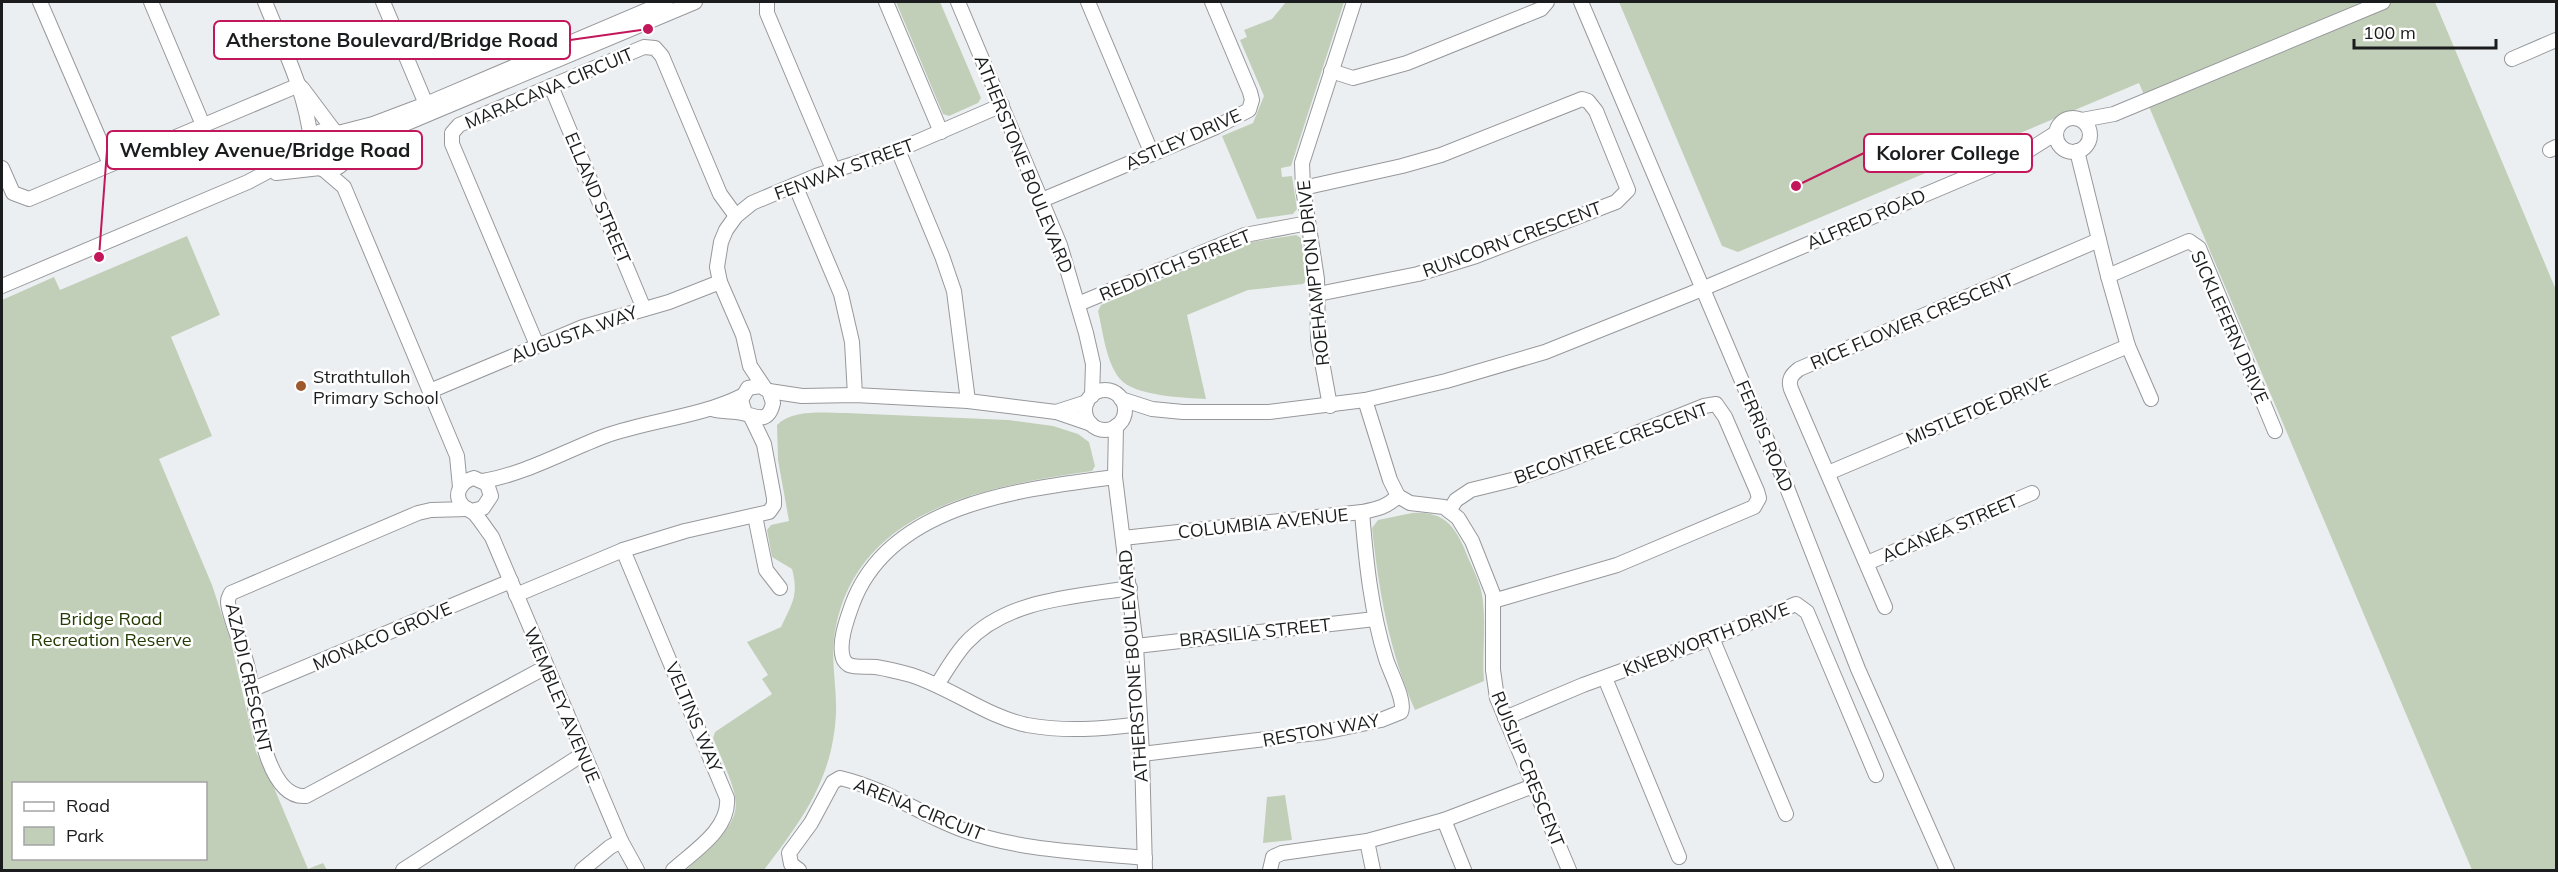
<svg xmlns="http://www.w3.org/2000/svg" width="2558" height="872" font-family="Mulish,sans-serif">
<style>
.green{fill:#c2cfb8;fill-rule:evenodd}
.lines{fill:none;stroke-linecap:round;stroke-linejoin:round}
.minor-casing{stroke:#96989b;stroke-width:16}
.minor{stroke:#fff;stroke-width:14}
.poi-dot{fill:#9d592b;stroke:#fff;stroke-width:2}
.labels{text-anchor:middle;dominant-baseline:central;stroke-width:5;stroke-linejoin:round;paint-order:stroke}
.street-label{font-size:18px;fill:#1b1c1d;stroke:#fff}
.poi-label{font-size:18px;fill:#1b1c1d;stroke:#fff;text-anchor:start}
.park-label{font-size:18px;fill:#243b01;stroke:#fff}
.leader{fill:none;stroke:#c2185b;stroke-width:2}
.callout-dot{fill:#c2185b;stroke:#fff;stroke-width:2}
.callout{fill:#fff;stroke:#c2185b;stroke-width:2}
.callout-label{font-size:20px;text-anchor:middle;font-weight:bold;fill:#1b1c1d}
</style>
<rect width="100%" height="100%" fill="#eceff2"/>
<g class="green">
<polygon points="896,2 940,2 981,98 978,103 949,116 943,114"/>
<polygon points="1286,2 1344,2 1291,166 1281,168 1282,177 1292,176 1297,209 1293,214 1257,219 1222,136 1253,123 1264,96 1240,40 1247,37 1244,30 1272,19"/>
<polygon points="1619,2 2435,2 2556,290 2556,870 2472,870 2139,83 1738,252 1722,246"/>
<path d="M 1296,235 L 1301,238 L 1307,280 L 1303,284 L 1248,290 L 1187,315 L 1206,399 C 1185,398 1134,396 1120,379 C 1106,362 1103,332 1098,311 L 1101,305 L 1251,242 Z"/>
<path d="M 187,236 L 220,315 L 171,337 L 212,436 L 159,459 L 212,585 L 231,642 L 256,752 L 275,790 L 308,869 L 323,863 L 327,870 L 2,870 L 2,300 L 54,277 L 60,290 ZM 14,784 L 206,784 L 206,858 L 14,858 Z"/>
<path d="M 846,413 L 1008,420 L 1053,426 L 1078,434 L 1089,442 L 1095,466 L 1092,471 C 989,486 857,507 835,631 C 830,659 837,685 836,713 C 833,779 802,820 764,870 L 686,870 C 748,811 746,816 713,738 L 715,732 L 772,694 L 762,679 L 768,675 L 747,642 L 781,627 C 792,603 799,596 792,569 L 772,557 L 767,530 L 771,525 L 789,521 L 778,460 L 777,425 C 793,409 824,413 846,413 Z"/>
<path d="M 1412,513 C 1450,510 1458,533 1470,562 C 1476,575 1482,588 1483,602 C 1486,628 1482,655 1484,681 L 1415,710 C 1389,651 1379,592 1372,528 L 1378,520 Z"/>
<polygon points="1285,795 1292,840 1263,843 1267,797"/>
</g>
<g class="lines">
<defs>
<g id="minor">
<polyline points="40,2 110,164"/>
<polyline points="151,2 203,125"/>
<path d="M 265,2 C 283,47 306,92 311,141"/>
<polyline points="383,2 426,104"/>
<polyline points="767,2 767,13 833,169"/>
<polyline points="886,2 941,132"/>
<polyline points="958,2 1060,245 1086,333 1093,364 1092,396"/>
<polyline points="1088,2 1152,154"/>
<polyline points="1581,2 1784,480 1858,669 1947,870"/>
<polyline points="2512,59 2556,40"/>
<polyline points="1331,71 1353,78 1407,63 1541,9 1547,2"/>
<polyline points="551,86 644,309"/>
<polyline points="302,88 335,132"/>
<circle cx="2073" cy="135" r="17"/>
<polyline points="2082,120 2114,114 2383,2"/>
<circle cx="328" cy="150" r="20"/>
<polyline points="338,133 373,124 426,104 666,2"/>
<polyline points="898,150 942,256 954,291 968,401"/>
<polyline points="2550,150 2556,147"/>
<polyline points="2077,151 2108,276 2128,346 2151,399"/>
<polyline points="347,154 369,139 695,2"/>
<polyline points="2,168 13,193 29,199 299,85"/>
<polyline points="323,169 344,187 457,456 460,487"/>
<polyline points="276,173 320,168"/>
<polyline points="795,185 841,294 852,342 855,395"/>
<polyline points="1303,188 1402,166 1441,155 1582,99 1588,101 1596,111 1628,190 1616,202 1476,256 1418,274 1318,294"/>
<polyline points="1042,200 1216,127 1249,110 1252,100 1250,92 1212,2"/>
<polyline points="2108,276 2189,241 2199,248 2275,431"/>
<polyline points="2,286 248,182 297,156 310,144"/>
<polyline points="1078,304 1245,235 1308,223"/>
<polyline points="537,345 452,144 452,133 459,125 644,47 655,48 662,56 720,194 736,216"/>
<polyline points="764,387 750,366 743,335 720,282 717,267 721,242 726,230 736,216 752,203 816,176 898,150 1002,105"/>
<circle cx="1105" cy="410" r="20"/>
<polyline points="430,391 583,327 669,302 720,282"/>
<polyline points="769,391 802,396 855,395 968,401 1056,412 1091,424"/>
<polyline points="1121,399 1152,409 1183,412 1269,412 1365,400 1446,381 1545,352 1690,294 2002,162 2029,150 2056,133"/>
<polyline points="1365,400 1390,480 1398,496 1410,503 1444,507 1458,518 1472,541 1493,594 1493,670 1497,698 1569,870"/>
<polyline points="1330,406 1318,340 1317,279 1303,188 1302,163 1354,2"/>
<path d="M 712,409 C 722,412 733,411 742,413 C 756,416 768,425 773,403 L 769,391 L 760,386 L 748,388 L 741,400 L 745,413"/>
<polyline points="1056,412 1087,402"/>
<polyline points="1116,426 1115,477 1136,646 1142,754 1145,870"/>
<polyline points="1828,473 2128,346"/>
<path d="M 1115,477 C 1023,489 889,503 852,605 C 847,619 838,643 843,658 C 844,661 846,663 849,665 C 857,668 868,666 876,667 C 888,669 900,672 911,675 C 952,688 985,716 1027,725 C 1066,732 1102,729 1140,724"/>
<path d="M 483,481 C 525,474 565,451 605,436 C 650,420 700,417 742,396"/>
<path d="M 468,509 L 431,510 L 418,513 L 231,593 C 229,597 228,597 228,602 C 228,615 245,652 248,669 C 255,698 263,800 306,796 L 546,667"/>
<path d="M 472,511 L 483,508 L 491,496 L 487,484 L 474,478 C 461,481 452,495 463,506 C 467,510 471,510 475,514 C 481,521 486,529 492,537 L 621,841 L 637,870"/>
<polyline points="1449,511 1456,500 1471,490 1512,480 1564,462 1704,406 1716,404 1725,417 1757,491 1759,498 1754,507 1617,565 1493,601"/>
<polyline points="755,516 766,570 780,588"/>
<path d="M 1123,538 L 1362,512 C 1377,509 1387,507 1398,496"/>
<path d="M 623,550 L 727,798 C 730,829 694,851 673,870"/>
<polyline points="1867,563 2032,493"/>
<polyline points="516,595 623,550 685,531 769,512 774,505 774,498 764,444 751,417"/>
<path d="M 1885,607 L 1791,389 C 1788,380 1791,375 1799,369 L 2099,240"/>
<polyline points="1712,638 1786,814"/>
<polyline points="1136,646 1375,619"/>
<polyline points="1605,678 1679,857"/>
<path d="M 937,685 C 946,671 955,655 966,643 C 1007,599 1074,597 1130,588"/>
<polyline points="253,689 511,581"/>
<polyline points="1505,718 1583,685 1712,638 1796,604 1807,612 1876,775"/>
<path d="M 1142,754 L 1324,732 L 1381,720 L 1401,712 C 1406,701 1390,672 1386,659 C 1371,611 1366,561 1362,512"/>
<polyline points="1444,820 1464,870"/>
<polyline points="1367,841 1373,870"/>
<polyline points="403,870 583,754"/>
<polyline points="582,870 610,847 621,841"/>
<path d="M 799,870 L 791,864 L 789,853 L 811,823 L 833,782 L 840,778 C 886,789 920,814 963,830 C 1021,851 1084,852 1145,858"/>
<polyline points="1270,870 1273,857 1282,853 1367,841 1444,820 1533,786"/>
</g>
</defs>
<use href="#minor" class="minor-casing"/>
<use href="#minor" class="minor"/>
</g>
<circle class="poi-dot" cx="301" cy="386" r="6"/>
<g class="labels">
<g class="street-label">
<text transform="translate(549 88) rotate(-23)">MARACANA CIRCUIT</text>
<text transform="translate(1183 139) rotate(-24)">ASTLEY DRIVE</text>
<text transform="translate(1024 164) rotate(68)">ATHERSTONE BOULEVARD</text>
<text transform="translate(844 169) rotate(-20)">FENWAY STREET</text>
<text transform="translate(598 198) rotate(67)">ELLAND STREET</text>
<text transform="translate(1866 219) rotate(-23)">ALFRED ROAD</text>
<text transform="translate(1512 239) rotate(-20)">RUNCORN CRESCENT</text>
<text transform="translate(1175 265) rotate(-22)">REDDITCH STREET</text>
<text transform="translate(1313 273) rotate(-96)">ROEHAMPTON DRIVE</text>
<text transform="translate(1912 321) rotate(-23)">RICE FLOWER CRESCENT</text>
<text transform="translate(2230 327) rotate(66)">SICKLEFERN DRIVE</text>
<text transform="translate(574 334) rotate(-20)">AUGUSTA WAY</text>
<text transform="translate(1978 409) rotate(-23)">MISTLETOE DRIVE</text>
<text transform="translate(1765 436) rotate(67)">FERRIS ROAD</text>
<text transform="translate(1611 443) rotate(-20)">BECONTREE CRESCENT</text>
<text transform="translate(1263 523) rotate(-6)">COLUMBIA AVENUE</text>
<text transform="translate(1950 528) rotate(-23)">ACANEA STREET</text>
<text transform="translate(1255 632) rotate(-6)">BRASILIA STREET</text>
<text transform="translate(382 636) rotate(-23)">MONACO GROVE</text>
<text transform="translate(1706 639) rotate(-21)">KNEBWORTH DRIVE</text>
<text transform="translate(1133 666) rotate(-94)">ATHERSTONE BOULEVARD</text>
<text transform="translate(249 678) rotate(77)">AZADI CRESCENT</text>
<text transform="translate(562 705) rotate(67)">WEMBLEY AVENUE</text>
<text transform="translate(694 717) rotate(67)">VELTINS WAY</text>
<text transform="translate(1321 730) rotate(-10)">RESTON WAY</text>
<text transform="translate(1528 769) rotate(68)">RUISLIP CRESCENT</text>
<text transform="translate(919 809) rotate(22)">ARENA CIRCUIT</text>
</g>
<g class="poi-label">
<text x="313" y="376">Strathtulloh<tspan x="313" dy="21">Primary School</tspan></text>
</g>
<g class="park-label">
<text x="111" y="618">Bridge Road<tspan x="111" dy="21">Recreation Reserve</tspan></text>
</g>
</g>
<path class="leader" d="M648 29L570 40M99 257L107 150M1796 186L1864 153"/>
<g class="callout-dot">
<circle cx="648" cy="29" r="6"/>
<circle cx="99" cy="257" r="6"/>
<circle cx="1796" cy="186" r="6"/>
</g>
<g class="callout">
<rect x="214" y="21" width="356" height="38" rx="6"/>
<rect x="107" y="131" width="315" height="38" rx="6"/>
<rect x="1864" y="134" width="168" height="38" rx="6"/>
</g>
<g class="callout-label">
<text x="392" y="47">Atherstone Boulevard/Bridge Road</text>
<text x="265" y="157">Wembley Avenue/Bridge Road</text>
<text x="1948" y="160">Kolorer College</text>
</g>
<rect width="2558" height="872" fill="none" stroke="#1b1c1d" stroke-width="6"/>
<rect x="12" y="782" width="195" height="78" fill="#ffffff" stroke="#a4a4a5" stroke-width="1.5"/>
<rect x="24" y="802" width="30" height="9" fill="#ffffff" stroke="#a4a4a5" stroke-width="1.5"/>
<text x="66" y="812" font-size="18" fill="#1b1c1d">Road</text>
<rect x="24" y="827" width="30" height="18" fill="#c2cfb8" stroke="#a4a4a5" stroke-width="1.5"/>
<text x="66" y="842" font-size="18" fill="#1b1c1d">Park</text>
<path d="M2354 39v9h142v-9" fill="none" stroke="#1b1c1d" stroke-width="3"/>
<text x="2363" y="39" font-size="18" fill="#1b1c1d" stroke="#ffffff" stroke-width="4.5" paint-order="stroke">100 m</text>
</svg>
